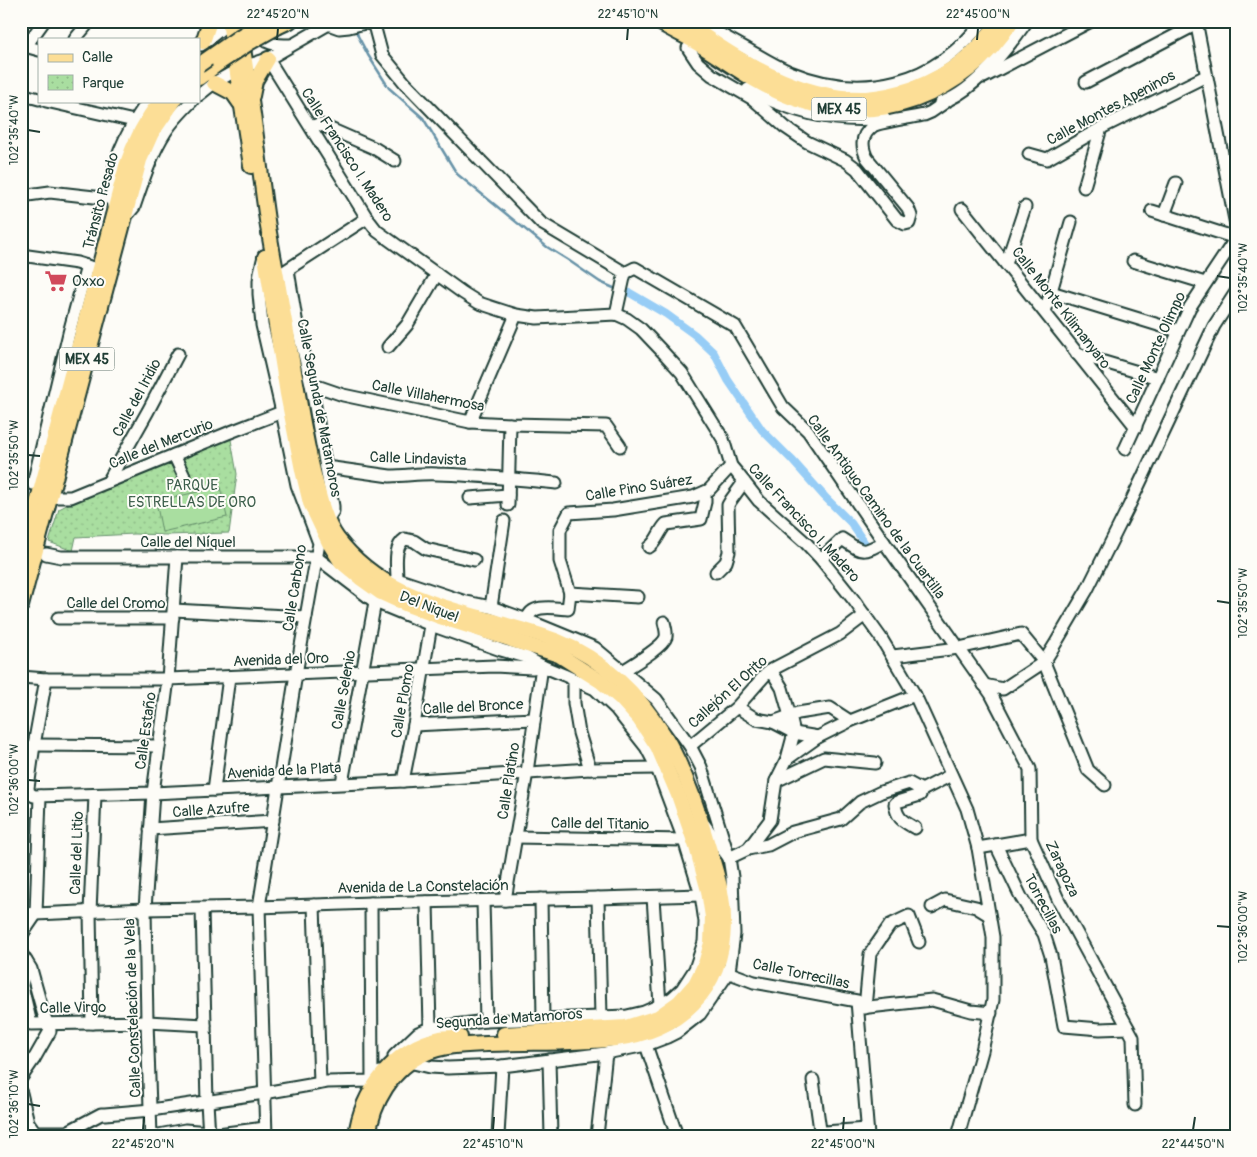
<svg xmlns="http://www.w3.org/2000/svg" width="1257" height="1157" font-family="Pangolin,sans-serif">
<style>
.park{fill:url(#park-dots);stroke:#648e6a}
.pitch{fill:#a9dea0;stroke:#648e6a}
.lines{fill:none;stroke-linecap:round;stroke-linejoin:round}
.stream{stroke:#6793a8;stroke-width:2.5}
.canal{stroke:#97cdf6;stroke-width:8}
.minor-casing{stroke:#1f3d34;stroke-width:15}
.major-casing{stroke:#1f3d34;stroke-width:18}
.minor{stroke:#fdfcf7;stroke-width:11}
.major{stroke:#fcde96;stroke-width:14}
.major-bridge-casing{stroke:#1f3d34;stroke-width:18;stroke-linecap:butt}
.major-bridge{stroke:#fcde96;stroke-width:14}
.ticks{fill:none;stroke:#1f3d34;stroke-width:2}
.labels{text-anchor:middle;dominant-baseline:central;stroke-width:4;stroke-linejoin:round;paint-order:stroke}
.shield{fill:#fdfcf7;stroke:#62766e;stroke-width:1}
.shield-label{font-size:14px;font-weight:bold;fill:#1f3d34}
.street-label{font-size:15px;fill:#1f3d34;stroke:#fdfcf7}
.poi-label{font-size:15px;fill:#1f3d34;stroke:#fdfcf7;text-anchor:start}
.park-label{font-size:15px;fill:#3b5d4a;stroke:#fdfcf7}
.neatline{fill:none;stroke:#1f3d34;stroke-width:2}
.ticks-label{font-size:12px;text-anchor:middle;fill:#1f3d34}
</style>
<defs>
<pattern id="park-dots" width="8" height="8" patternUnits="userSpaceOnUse" patternTransform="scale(1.25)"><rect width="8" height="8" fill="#a9dea0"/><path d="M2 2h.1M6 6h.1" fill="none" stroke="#91bf8a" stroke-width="1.8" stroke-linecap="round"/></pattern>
</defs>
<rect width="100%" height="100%" fill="#fdfcf7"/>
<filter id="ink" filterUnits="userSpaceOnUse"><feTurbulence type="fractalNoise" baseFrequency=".02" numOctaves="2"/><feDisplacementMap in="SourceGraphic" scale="10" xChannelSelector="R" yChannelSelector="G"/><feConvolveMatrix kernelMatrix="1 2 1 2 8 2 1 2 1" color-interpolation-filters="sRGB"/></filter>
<g filter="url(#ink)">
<polygon class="park" points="230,434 237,474 229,533 167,535 134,534 76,537 73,551 49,542 59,509 86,495"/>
<polygon class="pitch" points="220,487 227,517 162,532 156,501"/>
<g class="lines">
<polyline class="stream" points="356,30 358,36 368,55 389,88 423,118 457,174 547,247 568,260 600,282 616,289"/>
<polyline class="canal" points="630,293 666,314 695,335 714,353 728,380 762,430 792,460 825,497 851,523 866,545"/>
<defs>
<g id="minor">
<path d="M 697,21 C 713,30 730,40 747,49 C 761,57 775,66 790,72 C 863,102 935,84 983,21"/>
<polyline points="1196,21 1236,225"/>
<polyline points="328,24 339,28 349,27 365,23 374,25 382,55 405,83 541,223 625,273 635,268 735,326 783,407 808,431 884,542 991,694 1030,769 1031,839 1058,899 1133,1037 1135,1105"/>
<path d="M 256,30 C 263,45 276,45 291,45"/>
<polyline points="75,39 90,21"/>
<polyline points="21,45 39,50"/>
<polyline points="201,45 231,21"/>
<polyline points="26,46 44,21"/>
<path d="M 688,48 L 698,63 L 712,75 L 753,99 L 785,127 L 807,142 L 845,160 L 857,169 L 897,220 L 905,224 L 909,223 L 911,216 L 908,208 L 867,158 C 861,146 861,135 873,126 C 879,122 915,117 924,115 L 931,112 L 947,101"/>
<polyline points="268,59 367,218 377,231 463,293 479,303 494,308 516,315 537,318 616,314 627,319 641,329 661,350 682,373 723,439 731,466 737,473 759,501 806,543 821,559 853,599 881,638 915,695 967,809 978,848 993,937 993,1000 982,1051 958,1136"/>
<polyline points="984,77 1091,21"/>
<polyline points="1086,82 1197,24"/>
<path d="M 748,89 C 790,112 836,124 884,118"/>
<polyline points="21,94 39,99"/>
<polyline points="199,95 214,83 228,75 246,66 268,59 334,21"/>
<polyline points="46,101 134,121"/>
<path d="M 940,103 C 973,93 1008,48 1027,21"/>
<polyline points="311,127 319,124 374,148 395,161"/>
<polyline points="1029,154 1047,159 1101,128 1206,76"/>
<polyline points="1084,187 1101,128"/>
<polyline points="21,196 50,192 103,198 112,198"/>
<path d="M 113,206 C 106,168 127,131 148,101"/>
<polyline points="962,209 1136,427"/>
<polyline points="1152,211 1236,238"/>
<path d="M 129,213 L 134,207 C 143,181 151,154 166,131 C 173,120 183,110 192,101"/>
<polyline points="1164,215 1176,183"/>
<polyline points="21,255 77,263 93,268"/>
<polyline points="264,256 260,272 259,281 259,294 262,325 282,412 297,485 319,543 296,674 259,907 266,1136"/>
<polyline points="1133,261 1205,283"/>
<polyline points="1006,264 1025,207"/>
<polyline points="288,270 296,319 311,384 333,506 333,511 324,525"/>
<polyline points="282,273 367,218"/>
<polyline points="1051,292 1178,331"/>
<polyline points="1045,312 1071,222"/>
<polyline points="616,314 625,273"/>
<polyline points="388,347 407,325 437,274"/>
<polyline points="1077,354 1158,378"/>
<polyline points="311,384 343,395 470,422 510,424 606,426 620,446"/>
<polyline points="470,422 516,315"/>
<polyline points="1125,449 1190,307 1236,238"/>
<polyline points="174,455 184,476"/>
<path d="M 326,467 L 390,476 C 406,476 421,473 437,474 C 477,475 516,479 556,483"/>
<polyline points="108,482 148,411 178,354"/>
<polyline points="33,484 69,333 87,266"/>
<polyline points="50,497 71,497 228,433 282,412"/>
<polyline points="470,498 508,495"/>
<polyline points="508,505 510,424"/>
<path d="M 649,547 C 657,542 659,531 666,524 L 701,519 L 705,502 L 705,492"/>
<polyline points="46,554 61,557 316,557 375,602 431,625 501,650 526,657 542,666 564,675 595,689 616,709 646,747 657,768 684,840 701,895 705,922 704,942 695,969 682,989 672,998 660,1005 644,1012 627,1016 486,1021 430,1028 418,1033 394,1056"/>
<path d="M 821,559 L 842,539 C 863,553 861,554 884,542"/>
<polyline points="716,572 726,562 729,552 728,505 731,500 744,482"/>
<polyline points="570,593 560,561 560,530 569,513 613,510 693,497 709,490 731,466"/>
<polyline points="491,607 504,521"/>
<polyline points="174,610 306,617"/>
<polyline points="58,618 173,618"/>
<path d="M 527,620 C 531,603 554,608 568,609 L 570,593 L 638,597"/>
<polyline points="893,656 959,648 1021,634 1044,662 1088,770 1105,785"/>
<polyline points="771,670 782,688 790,716 794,733 787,759"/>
<path d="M 623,671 C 632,665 663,647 666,637 C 667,632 665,627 664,622"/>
<polyline points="21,677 46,679 168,679 495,666 532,668 542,666"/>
<polyline points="46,679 34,745 28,788 29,793 34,796 153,793 403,781 590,769 657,768"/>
<polyline points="574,680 574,703 579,733 590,769"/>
<polyline points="984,685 1003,689 1044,662 1054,646 1087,590 1129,506 1214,326 1236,292"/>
<polyline points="737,707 756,719 773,722 798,713 830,708 850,721"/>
<polyline points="773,722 794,733 818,737"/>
<polyline points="414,725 534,719"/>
<polyline points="34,745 159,746"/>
<polyline points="690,746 737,707 766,674 771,670 840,634 865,615"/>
<polyline points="403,781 414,725 431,625"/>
<polyline points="776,781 824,758 875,763"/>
<polyline points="342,783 375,602"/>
<polyline points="214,790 229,677"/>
<polyline points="922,790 951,775"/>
<path d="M 704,824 L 729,858 L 748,849 L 768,845 L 793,832 L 841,819 L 860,802 L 881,792 L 909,783 L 922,790 L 920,795 L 897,802 L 895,804 C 897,819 903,821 915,828"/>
<polyline points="150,829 273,821"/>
<polyline points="515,837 684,840"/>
<polyline points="996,845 1031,839"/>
<polyline points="978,848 996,845 1021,897 1044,934 1051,956 1064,1026 1100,1029 1128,1028"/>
<polyline points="748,849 770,820 776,781 787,759 818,737 850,721 915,695"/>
<polyline points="653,897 660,1005"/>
<polyline points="598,898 601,1017"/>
<polyline points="541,899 543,1018"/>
<polyline points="505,900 527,772 542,666"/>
<polyline points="483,901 486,1021"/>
<polyline points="427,902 430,1028"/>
<polyline points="371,903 372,1081 374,1081"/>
<polyline points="314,905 320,1083"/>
<polyline points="932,907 945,900 976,907 989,915"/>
<polyline points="202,909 207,1102 209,1136"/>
<polyline points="21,913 36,914 145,909 259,907 371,903 598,898 701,895"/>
<polyline points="21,936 36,914 40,796"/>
<polyline points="21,953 31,969 43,1012 50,1031 34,1059 21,1065"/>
<polyline points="26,961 22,986 31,1024 147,1022 205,1025"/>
<polyline points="722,970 754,982 857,1001 868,1136"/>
<polyline points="860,1008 932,1000 971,1011 991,1013"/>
<polyline points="865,1008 870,954 890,925 909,916 919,942"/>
<polyline points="92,1023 90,912 95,795"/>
<polyline points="646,1045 677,1136"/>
<polyline points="549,1060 551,1136"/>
<path d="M 409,1062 L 430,1067 L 448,1068 L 502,1066 L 606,1053 L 646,1045 L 667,1037 L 677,1032 L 700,1014 L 729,972 L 734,934 L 732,877 L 729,858 L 701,767 L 690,746 L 656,699 L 595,648 L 527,620 L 491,607 L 466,602 L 397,579 C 397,566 393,547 405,539 L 414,541 L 426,549 L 474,560"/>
<polyline points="21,1078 34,1059"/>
<polyline points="813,1080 820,1130 824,1132 867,1129"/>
<polyline points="21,1093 28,1122 35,1132 67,1132 101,1114 105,1114 151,1110 264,1093 327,1082 372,1081 380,1072"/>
<polyline points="151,1136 147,1022 145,909 153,793 168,679 177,557"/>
<polyline points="153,1136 185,1130 209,1132 218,1134 265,1128"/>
<polyline points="498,1136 502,1066"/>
<polyline points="597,1136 606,1053"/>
</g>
<g id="major">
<polyline points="229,21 251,166"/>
<path d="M 239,21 C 243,50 248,79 252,108 C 258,148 262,188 268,227 C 277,277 286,327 295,377 C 301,411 306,445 315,479 C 320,499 325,521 337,538 C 378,592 435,604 497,622 C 517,628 538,633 558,641 C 603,659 639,694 664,735 C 683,766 696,803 706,838 C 714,865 725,895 724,924 C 723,990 680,1032 615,1039 C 572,1044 529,1042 487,1044 C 466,1045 444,1045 424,1054 C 392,1068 373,1102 368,1136"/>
<path d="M 657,21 C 668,28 679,33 690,39 C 724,59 754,84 792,98 C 875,130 965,96 1012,21"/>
<path d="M 684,21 C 735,59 800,100 866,98 C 882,97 899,93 914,88 C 951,74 976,53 999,21"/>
<polyline points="279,26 290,21"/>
<polyline points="203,42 210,21"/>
<polyline points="199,78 219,63"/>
<polyline points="214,83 233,93 240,103"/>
<polyline points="252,96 255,81 268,59"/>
<polyline points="265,257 287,394 302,470 310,503 329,543 341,562 360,578 381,593 407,605 437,616 559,655 600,681 621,699 639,719 657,746 678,795 696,847 708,891 712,917 711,943 705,964 695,984 679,1002 658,1017 626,1027 504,1034"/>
<path d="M 21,564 L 126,166 C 134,142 144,122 160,101"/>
<polyline points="21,606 140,160 152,133 174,101"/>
<path d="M 356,1136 C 361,1092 395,1047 440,1038 C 447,1037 454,1037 460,1037"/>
</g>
</defs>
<use href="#minor" class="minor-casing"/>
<use href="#major" class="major-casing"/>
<use href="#minor" class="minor"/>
<use href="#major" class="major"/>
<defs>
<g id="major-bridge">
<polyline points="219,63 249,43 279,26"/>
<polyline points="199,65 239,37 266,21"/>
</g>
</defs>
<use href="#major-bridge" class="major-bridge-casing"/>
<use href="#major-bridge" class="major-bridge"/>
</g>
</g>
<path class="ticks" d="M 277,40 L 278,28M 627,40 L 628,28M 977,40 L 978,28M 28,130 L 40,132M 1217,276 L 1230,278M 28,455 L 40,456M 1217,601 L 1230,603M 28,780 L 40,781M 1217,926 L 1230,927M 28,1104 L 40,1106M 143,1130 L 144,1117M 493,1130 L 494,1117M 843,1130 L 844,1117M 1193,1130 L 1195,1117"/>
<defs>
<symbol id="supermarket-bare" viewBox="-9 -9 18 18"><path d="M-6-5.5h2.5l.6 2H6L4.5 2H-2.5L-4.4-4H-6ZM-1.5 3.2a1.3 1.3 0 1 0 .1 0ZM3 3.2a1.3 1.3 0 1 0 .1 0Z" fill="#d1495b" stroke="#fdfcf7" stroke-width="2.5" paint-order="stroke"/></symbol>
</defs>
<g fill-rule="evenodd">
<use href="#supermarket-bare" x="40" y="265" width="32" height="32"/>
</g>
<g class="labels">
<g class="shield">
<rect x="811.5" y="97.5" width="55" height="23" rx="4"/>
<rect x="59.5" y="347.5" width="55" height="23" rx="4"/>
</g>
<g class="shield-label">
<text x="839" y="109">MEX 45</text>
<text x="87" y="359">MEX 45</text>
</g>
<g class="street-label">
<text transform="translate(1111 108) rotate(-28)">Calle Montes Apeninos</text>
<text transform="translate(347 155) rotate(57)">Calle Francisco I. Madero</text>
<text transform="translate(101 201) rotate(-75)">Tránsito Pesado</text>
<text transform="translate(1061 308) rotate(52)">Calle Monte Kilimanyaro</text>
<text transform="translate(1156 348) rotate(-65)">Calle Monte Olimpo</text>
<text transform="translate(428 396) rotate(11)">Calle Villahermosa</text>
<text transform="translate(137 398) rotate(-62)">Calle del Iridio</text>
<text transform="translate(319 408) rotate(79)">Calle Segunda de Matamoros</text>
<text transform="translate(161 444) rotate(-22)">Calle del Mercurio</text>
<text transform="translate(418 459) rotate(2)">Calle Lindavista</text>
<text transform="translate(639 488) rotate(-9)">Calle Pino Suárez</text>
<text transform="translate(876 507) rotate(54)">Calle Antiguo Camino de la Cuartilla</text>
<text transform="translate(804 523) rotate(47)">Calle Francisco I. Madero</text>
<text x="188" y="542">Calle del Níquel</text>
<text transform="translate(295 588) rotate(-81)">Calle Carbono</text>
<text x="116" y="603">Calle del Cromo</text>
<text transform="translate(429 607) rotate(21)">Del Niquel</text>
<text transform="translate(281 660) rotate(-2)">Avenida del Oro</text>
<text transform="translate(344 690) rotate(-80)">Calle Selenio</text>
<text transform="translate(728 692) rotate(-42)">Callejón El Orito</text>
<text transform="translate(403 701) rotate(-80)">Calle Plomo</text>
<text transform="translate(473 707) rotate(-3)">Calle del Bronce</text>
<text transform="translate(146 731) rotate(-82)">Calle Estaño</text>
<text transform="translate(284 771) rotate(-3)">Avenida de la Plata</text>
<text transform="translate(509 781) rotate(-81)">Calle Platino</text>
<text transform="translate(211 810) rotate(-4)">Calle Azufre</text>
<text transform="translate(600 824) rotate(1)">Calle del Titanio</text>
<text transform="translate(77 853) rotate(-88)">Calle del Litio</text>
<text transform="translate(1062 869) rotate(65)">Zaragoza</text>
<text transform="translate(423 887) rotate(-1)">Avenida de La Constelación</text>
<text transform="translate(1043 904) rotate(62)">Torrecillas</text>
<text transform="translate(801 974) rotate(12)">Calle Torrecillas</text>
<text transform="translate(73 1008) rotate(-1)">Calle Virgo</text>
<text transform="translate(133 1008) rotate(-92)">Calle Constelación de la Vela</text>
<text transform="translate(509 1019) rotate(-4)">Segunda de Matamoros</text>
</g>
<g class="poi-label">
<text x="72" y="281">Oxxo</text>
</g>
<g class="park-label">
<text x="192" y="485">PARQUE<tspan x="192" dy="17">ESTRELLAS DE ORO</tspan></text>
</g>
</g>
<rect width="1257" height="1157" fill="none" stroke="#fdfcf7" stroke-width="55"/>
<rect x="38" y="38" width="162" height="65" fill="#fdfcf7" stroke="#a4b0a9"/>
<rect x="48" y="54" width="25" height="8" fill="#fcde96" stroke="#a4b0a9"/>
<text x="82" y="62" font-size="15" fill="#1f3d34">Calle</text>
<rect x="48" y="75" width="25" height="15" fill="url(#park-dots)" stroke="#a4b0a9"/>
<text x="82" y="88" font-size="15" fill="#1f3d34">Parque</text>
<rect x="28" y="28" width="1202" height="1102" class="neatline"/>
<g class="ticks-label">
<text x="278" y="18">22°45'20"N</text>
<text x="628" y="18">22°45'10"N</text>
<text x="978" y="18">22°45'00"N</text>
<text transform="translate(14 130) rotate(-90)" y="4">102°35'40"W</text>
<text transform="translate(1243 278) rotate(-90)" y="4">102°35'40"W</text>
<text transform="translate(14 455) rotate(-90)" y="4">102°35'50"W</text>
<text transform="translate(1243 603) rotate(-90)" y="4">102°35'50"W</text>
<text transform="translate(14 780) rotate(-90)" y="4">102°36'00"W</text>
<text transform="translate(1243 927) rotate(-90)" y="4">102°36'00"W</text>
<text transform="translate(14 1104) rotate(-90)" y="4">102°36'10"W</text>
<text x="143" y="1148">22°45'20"N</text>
<text x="493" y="1148">22°45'10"N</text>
<text x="843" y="1148">22°45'00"N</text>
<text x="1193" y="1148">22°44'50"N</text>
</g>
</svg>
